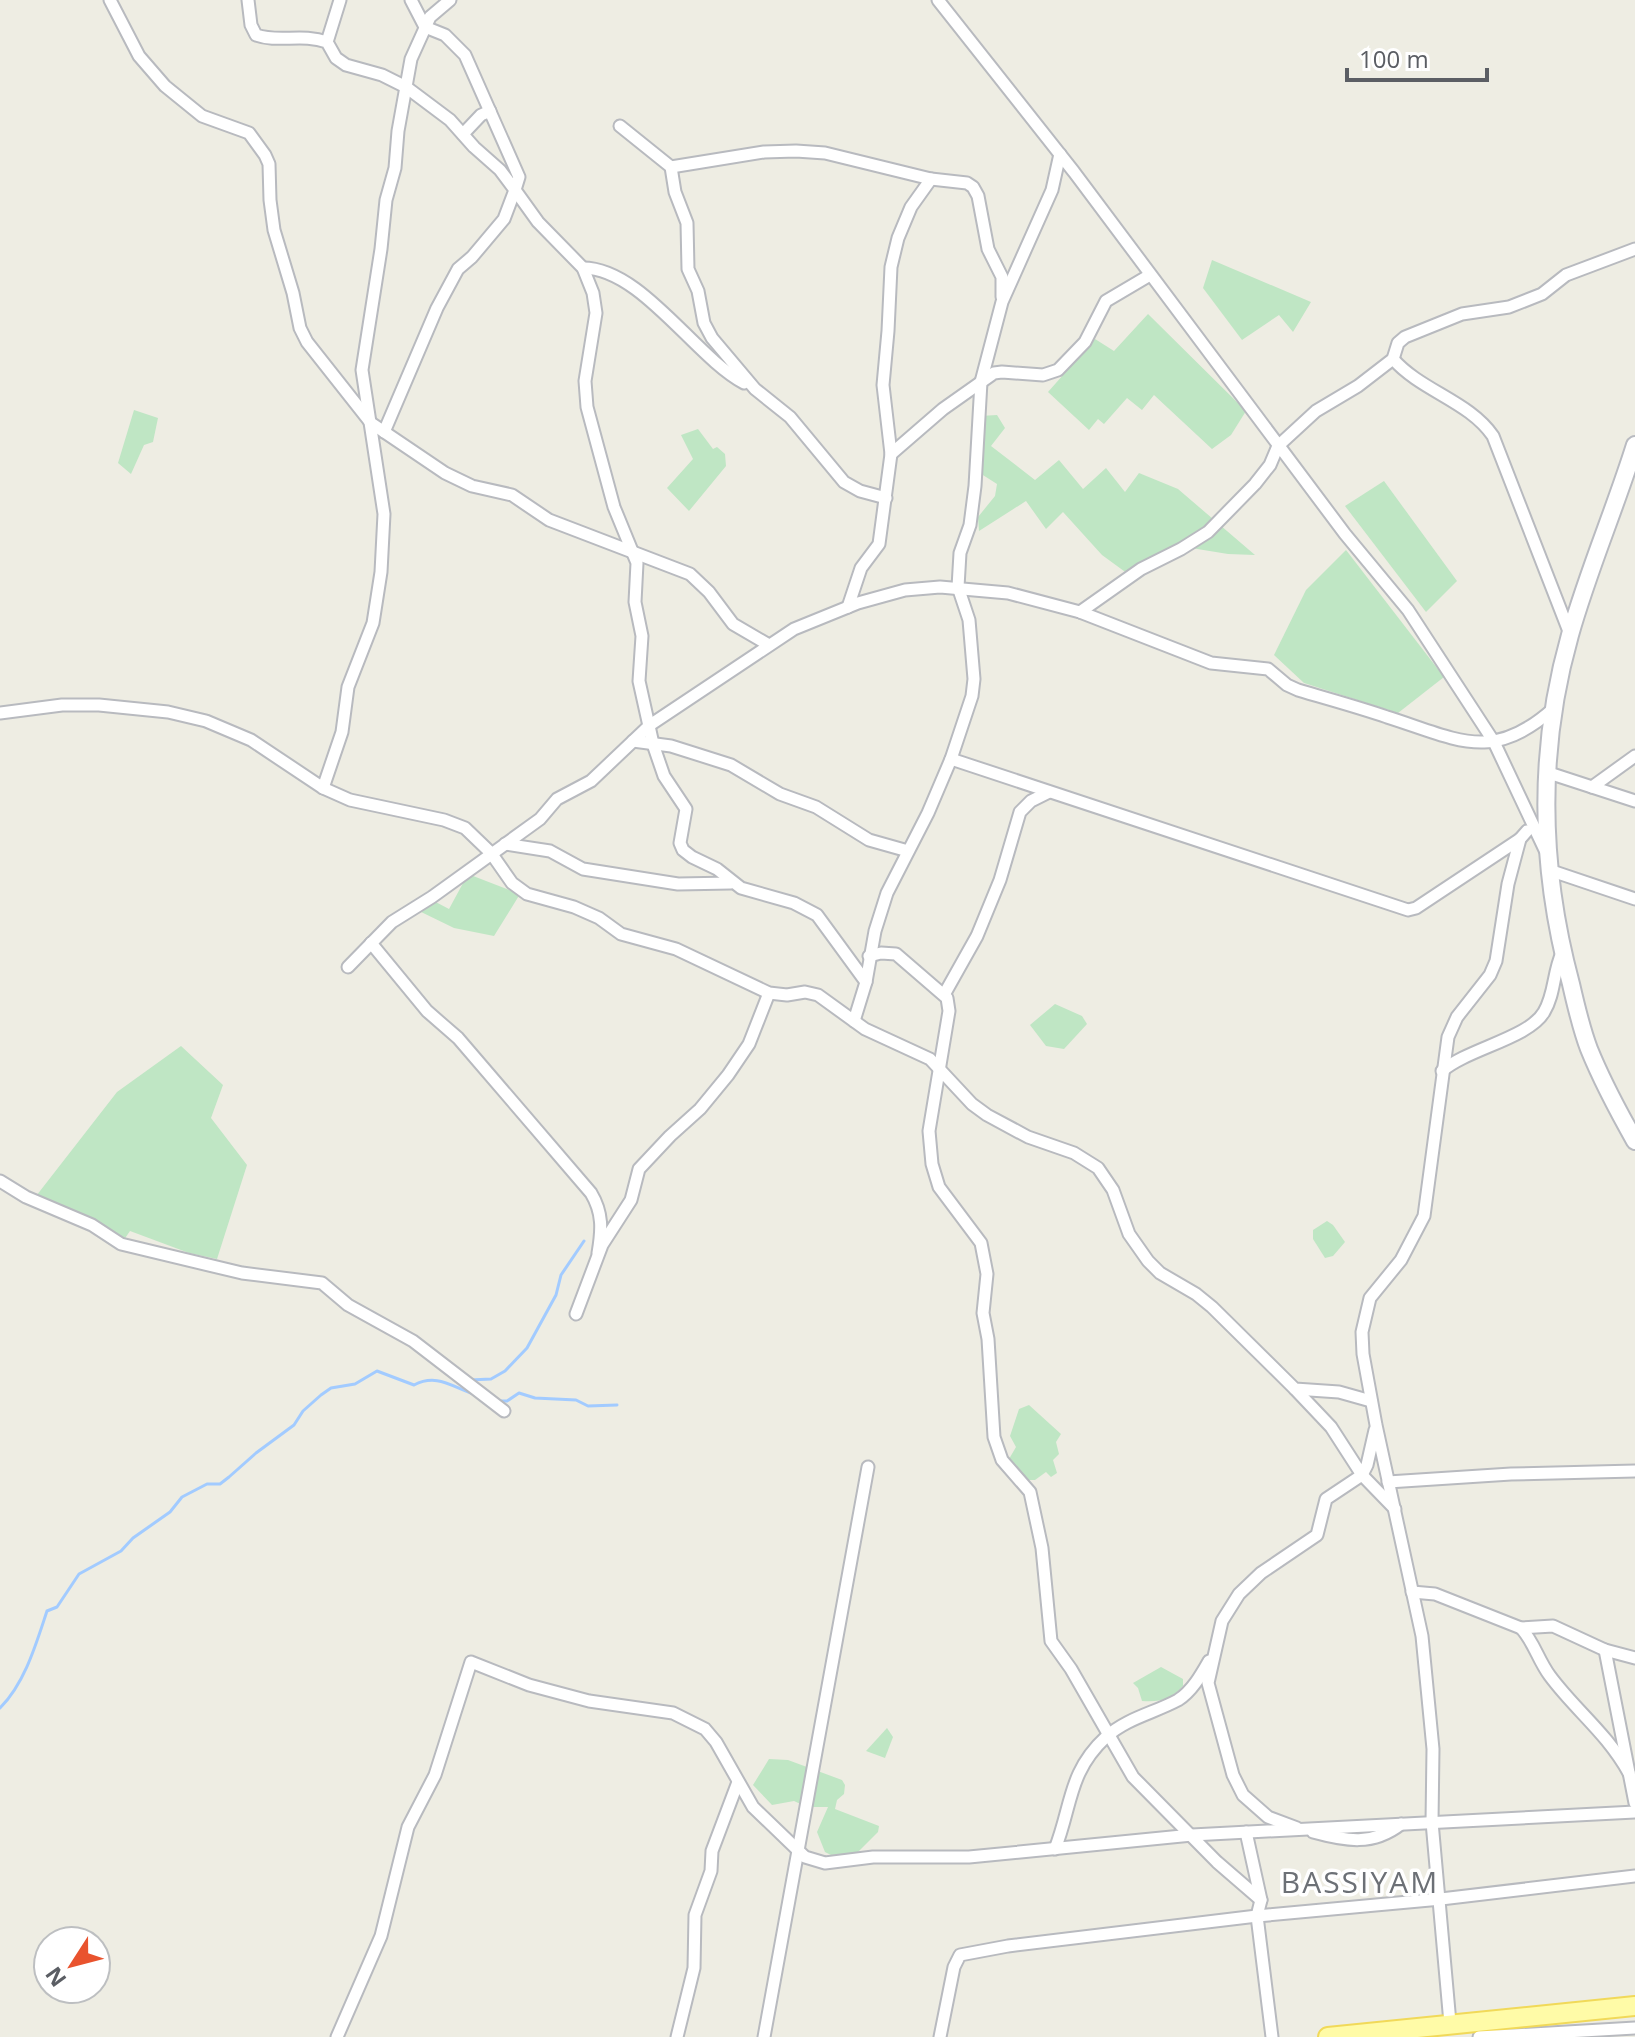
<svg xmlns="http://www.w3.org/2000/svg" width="1635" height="2037" font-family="'Open Sans',sans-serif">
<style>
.green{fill:#bfe6c4}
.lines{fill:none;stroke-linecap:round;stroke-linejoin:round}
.stream{stroke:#a2cbff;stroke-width:3}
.minor-casing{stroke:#b8babf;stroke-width:15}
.secondary-casing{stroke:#b9bbc1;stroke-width:20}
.primary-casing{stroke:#f1d959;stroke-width:22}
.minor{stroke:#fff;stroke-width:11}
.secondary{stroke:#fff;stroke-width:16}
.primary{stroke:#fffba7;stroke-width:18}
.labels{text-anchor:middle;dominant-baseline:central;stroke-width:7;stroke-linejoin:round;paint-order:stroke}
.quarter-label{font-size:30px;letter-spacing:2px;fill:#6c7076;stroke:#fff}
</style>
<rect width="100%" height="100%" fill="#eeede3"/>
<g class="green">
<polygon points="1212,260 1311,302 1293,332 1279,315 1242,340 1203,288"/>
<polygon points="1148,314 1246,411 1231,435 1212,449 1154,395 1142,410 1127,398 1104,424 1098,419 1089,430 1048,392 1095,339 1114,351"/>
<polygon points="134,410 158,418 153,442 144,445 131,474 118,463"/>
<polygon points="997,415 1005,428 991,446 1035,480 1059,460 1083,489 1106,468 1125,492 1139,473 1178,489 1255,555 1228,554 1185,547 1128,574 1102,555 1063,512 1046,529 1026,501 979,531 978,517 995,496 997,484 975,470 980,416"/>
<polygon points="698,429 713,449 717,447 725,454 726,466 689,511 667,488 693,459 681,435"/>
<polygon points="1384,481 1457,581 1426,612 1345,506"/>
<polygon points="1346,550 1444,677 1398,713 1304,683 1274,655 1306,590"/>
<polygon points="468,874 520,894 494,936 454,928 417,910 430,899 449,909"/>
<polygon points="1055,1004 1082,1016 1087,1024 1064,1049 1046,1046 1030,1025"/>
<polygon points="181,1046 223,1085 211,1118 247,1165 217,1259 189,1253 130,1231 121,1244 33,1200 117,1092"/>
<polygon points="1327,1221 1333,1225 1345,1242 1333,1256 1325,1258 1313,1239 1313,1230"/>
<polygon points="1029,1405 1061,1434 1056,1442 1059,1454 1053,1460 1057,1473 1051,1477 1046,1472 1035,1480 1025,1480 1009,1459 1016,1447 1010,1436 1019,1409"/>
<path d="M 1161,1667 L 1183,1679 L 1183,1686 C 1170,1700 1161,1702 1142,1701 L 1138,1688 L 1133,1683 Z"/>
<polygon points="887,1728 893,1737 885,1758 866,1751"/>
<polygon points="769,1759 788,1760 842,1780 845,1785 844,1794 837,1800 835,1809 879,1826 878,1832 857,1853 831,1855 825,1852 817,1832 828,1807 807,1807 794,1801 772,1805 753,1785"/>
</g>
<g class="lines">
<g class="stream">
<polyline points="470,1380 491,1379 505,1371 527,1348 556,1295 561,1275 584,1241"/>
<polyline points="497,1401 507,1401 519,1393 535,1398 576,1400 588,1406 617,1405"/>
<path d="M 0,1708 C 25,1683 36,1644 47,1611 L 57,1607 L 79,1574 L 121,1551 L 133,1538 L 170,1512 L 182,1497 L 207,1484 L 220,1484 L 229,1477 L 256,1453 L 294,1425 L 303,1411 L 321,1395 L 331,1388 L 355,1384 L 377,1371 L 414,1385 C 437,1373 452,1387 474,1394"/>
</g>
<defs>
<g id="minor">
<polyline points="110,0 139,56 165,86 202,116 249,133 265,155 269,164 270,200 274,230 293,293 300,328 307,342 371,423 445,473 472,486 512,495 549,520 690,574 709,592 733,624 769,645"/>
<path d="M 248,0 L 251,25 L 256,35 C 278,43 302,33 327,42 L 336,58 L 346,65 L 382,75 L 406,87 L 450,120 L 474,147 L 500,170 L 515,190 L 504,219 L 472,257 L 458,269 L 437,308 L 384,432"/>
<polyline points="411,0 425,27 445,35 465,55 519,177 515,190 538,222 583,268 593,293 596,313 585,381 587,407 614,507 637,563 635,602 642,636 639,681 653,744 664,776 686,809 680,843 683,850 692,857 717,869 741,888 794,903 817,915 866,982 854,1021"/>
<polyline points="938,0 1074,172 1345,534 1408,610 1494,742 1545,850"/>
<polyline points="327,42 340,0"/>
<polyline points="620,126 671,167 675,192 687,223 688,269 698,291 704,323 712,338 755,389 790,417 844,482 860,491 886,498"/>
<polyline points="463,134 481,115 490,111"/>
<polyline points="1060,154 1052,190 1002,302 981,382 975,486 970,525 960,553 958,587 969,620 974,679 972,696 951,759 1408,910 1416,908 1520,839"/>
<polyline points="671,167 764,152 796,151 825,153 931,179 967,183 973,187 978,196 988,249 1002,277 1002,297"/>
<path d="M 583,268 C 641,268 695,357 744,383"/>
<path d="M 1393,359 C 1421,391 1469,401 1493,436 L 1570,634"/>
<polyline points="891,454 943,409 994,373 1002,372 1043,375 1058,370 1085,342 1106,301 1150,275"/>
<polyline points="848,607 861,568 879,544 891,454 883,385 888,331 891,267 898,238 911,207 931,179"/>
<polyline points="1080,612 1141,569 1181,549 1208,532 1255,484 1270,465 1278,446 1316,411 1358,386 1393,359 1398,343 1405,337 1462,314 1509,307 1542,294 1566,275 1635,249"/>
<polyline points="0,713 62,705 99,705 168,712 206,721 251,740 323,788 350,800 444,820 465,828 491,853 512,883 527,894 574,907 599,918 621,934 676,949 769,993 787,995 805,992 818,995 865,1029 930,1059 972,1104 987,1115 1028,1137 1074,1153 1098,1168 1113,1190 1129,1234 1148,1261 1160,1273 1196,1294 1212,1307 1295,1389 1339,1392 1371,1401"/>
<polyline points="633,741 671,746 731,765 780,794 816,807 869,840 908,851"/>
<polyline points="1546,772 1635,801"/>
<polyline points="1592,787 1635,756"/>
<polyline points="323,788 342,732 348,687 373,623 381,572 384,514 362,370 381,249 386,200 395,168 398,131 411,59 430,17 450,0"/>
<polyline points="505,844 550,851 583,869 678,884 731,883"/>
<polyline points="1549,870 1635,899"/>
<path d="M 371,943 L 427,1011 L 458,1038 L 591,1193 C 603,1213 602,1230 598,1253"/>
<polyline points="869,956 881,953 896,954 947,998 949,1011 929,1131 932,1164 939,1187 981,1243 987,1274 983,1313 988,1339 994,1437 1002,1460 1030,1492 1042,1548 1051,1641 1071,1669 1133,1777 1217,1862 1261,1900"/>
<path d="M 348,967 L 392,922 L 432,897 L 540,819 L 557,799 L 591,781 L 650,725 L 794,629 L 858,603 L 905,590 L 940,587 L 1008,593 L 1080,612 L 1211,663 L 1268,669 L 1287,685 L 1298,690 C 1328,699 1358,707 1387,717 C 1457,739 1492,764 1554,708"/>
<polyline points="866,982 875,931 887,893 928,813 951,759"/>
<polyline points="945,993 977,936 1000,880 1020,812 1031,801 1049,792"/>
<path d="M 1442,1071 C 1467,1049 1529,1038 1544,1012 C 1555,994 1553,972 1562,953"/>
<polyline points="0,1181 26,1197 92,1225 121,1244 242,1273 322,1283 348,1305 413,1341 504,1411"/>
<polyline points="576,1314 602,1245 631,1200 639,1169 670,1136 700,1109 728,1075 749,1044 769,993"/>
<polyline points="1295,1389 1331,1427 1362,1475 1395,1509"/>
<polyline points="1388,1482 1511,1474 1635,1471"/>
<polyline points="1412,1592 1435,1594 1521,1628 1553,1626 1605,1650 1635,1658"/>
<path d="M 1521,1628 C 1534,1642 1538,1660 1550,1676 C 1576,1711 1606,1732 1629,1773"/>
<polyline points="1605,1650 1635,1803"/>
<polyline points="1297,1828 1268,1817 1243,1795 1233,1775 1208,1683 1222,1621 1239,1594 1261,1573 1317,1535 1326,1499 1362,1475 1367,1465 1375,1430"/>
<polyline points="1246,1832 1261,1900 1257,1916 1272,2037"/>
<path d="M 1313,1832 C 1346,1841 1373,1846 1401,1824"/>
<path d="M 1055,1849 C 1072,1806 1068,1772 1106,1737 C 1127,1718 1154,1713 1178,1700 C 1192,1691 1201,1675 1209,1661"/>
<polyline points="1450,2023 1432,1822 1433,1749 1422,1636 1376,1425 1363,1354 1362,1332 1370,1298 1401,1260 1424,1216 1448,1037 1457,1017 1490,975 1496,961 1508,884 1520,839 1527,831"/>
<polyline points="337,2037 381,1936 408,1827 435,1775 471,1662 529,1685 589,1701 673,1713 705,1729 716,1742 753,1807 805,1857 825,1863 873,1857 969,1857 1192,1835 1635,1812"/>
<polyline points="677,2037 694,1968 695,1915 711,1871 712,1851 738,1782"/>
<polyline points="764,2037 868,1467"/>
<polyline points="940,2037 954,1967 960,1955 1008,1946 1257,1916 1441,1899 1635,1876"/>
<polyline points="1479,2037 1635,2028"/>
</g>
<path id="secondary" d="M 1635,445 C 1615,509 1588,571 1570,635 C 1537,751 1540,869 1571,984 C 1576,1006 1581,1028 1589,1049 C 1602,1081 1618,1111 1635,1141"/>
<polyline id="primary" points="1328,2037 1635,2006"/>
</defs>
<use href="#minor" class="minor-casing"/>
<use href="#secondary" class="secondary-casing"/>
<use href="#primary" class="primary-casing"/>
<use href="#minor" class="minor"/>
<use href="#secondary" class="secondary"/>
<use href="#primary" class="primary"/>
</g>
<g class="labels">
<g class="quarter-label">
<text x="1360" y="1881">BASSIYAM</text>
</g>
</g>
<g transform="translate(72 1965) rotate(234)"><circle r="38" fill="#ffffff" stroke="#bdbfc1" stroke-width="2"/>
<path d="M0-6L14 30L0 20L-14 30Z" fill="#e9532e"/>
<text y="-12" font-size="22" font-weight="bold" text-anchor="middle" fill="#5b5e64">N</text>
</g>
<path d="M1347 68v12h140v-12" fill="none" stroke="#5b5e64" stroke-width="4"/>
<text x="1359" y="68" font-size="24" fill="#5b5e64" stroke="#ffffff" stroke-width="6" paint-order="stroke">100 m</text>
</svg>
